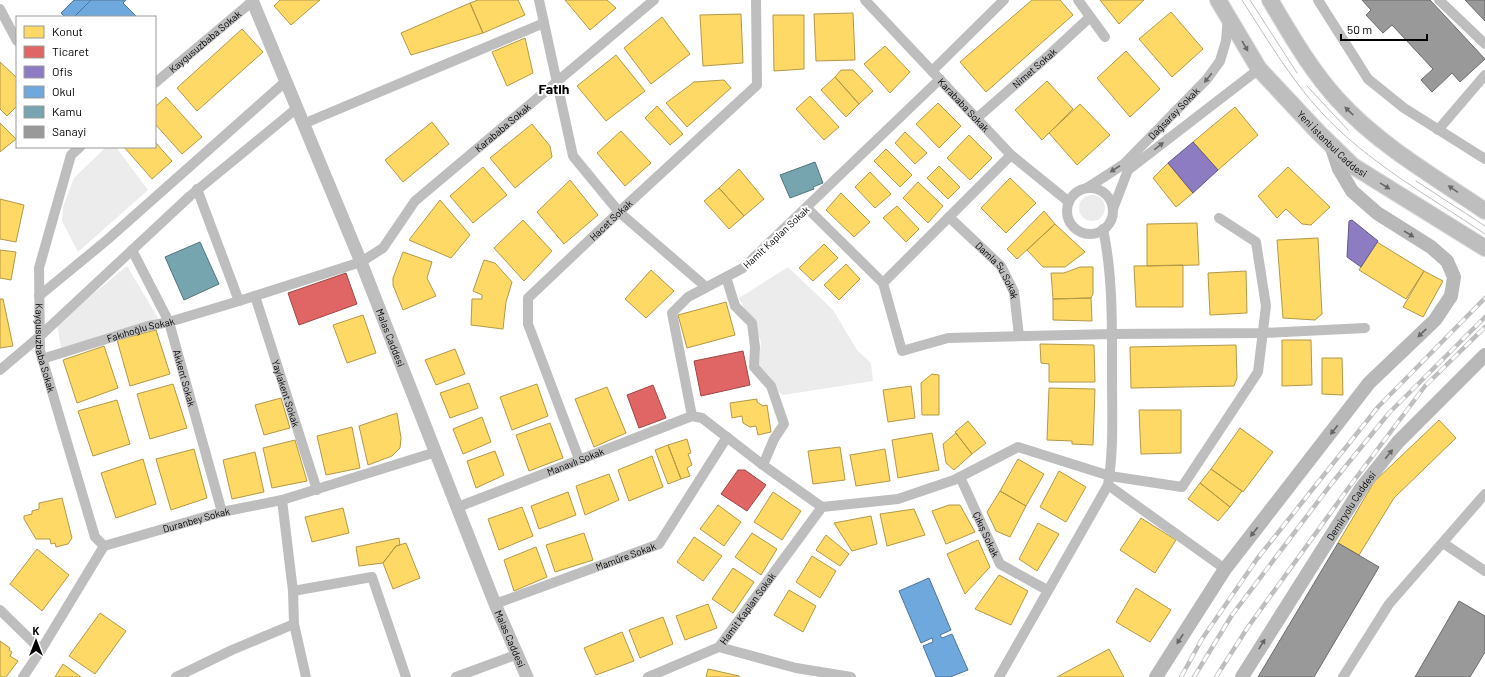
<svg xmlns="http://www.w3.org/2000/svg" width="1485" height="677" font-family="Barlow,sans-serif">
	<rect width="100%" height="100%" fill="#fff"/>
	<!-- green -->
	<path fill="#ececec" d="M106,147H116L148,190L78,252L62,221L63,207L74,178Z
		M1079 208a13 13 0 1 1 26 0a13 13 0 1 1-26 0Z
		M127,266L158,318L61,348L57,324Z
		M788,267L833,310L857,350L871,363L873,381L783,395L763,380L759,365L761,341L739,298Z"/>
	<!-- homes -->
	<path fill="#ffd966" stroke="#b29847" d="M280,0H320L291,25L274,6Z
		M478,0H518L525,15L483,33L470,3Z
		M565,0H607L616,8L590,30Z
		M1032,0H1060L1073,15L986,92L960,62Z
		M1100,0H1144L1119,24Z
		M470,3L483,33L411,55L401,33Z
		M1171,12L1203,49L1172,77L1139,39Z
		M853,13L855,60L816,61L814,14Z
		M741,14L743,63L703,66L700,15Z
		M773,15H804V69L774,71Z
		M662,17L690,54L651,84L624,48Z
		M242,29L263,52L197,111L177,88Z
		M525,38L533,73L507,86L492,52Z
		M885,46L910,72L890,93L864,64Z
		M1126,51L1160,89L1130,117L1097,78Z
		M616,55L645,91L606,121L577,86Z
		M0,62L17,78V106L7,116L0,109Z
		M841,70H853L873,91L859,104L835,77Z
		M835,77L859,104L846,117L821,90Z
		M724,80L731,88L687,127L666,103L694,82Z
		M1047,81L1073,109L1042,140L1015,110Z
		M810,96L839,127L824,140L796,109Z
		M166,97L202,137L182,154L155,124V107Z
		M938,103L961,126L939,148L916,124Z
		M1080,104L1110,135L1077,165L1049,133Z
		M657,106L683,134L670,145L645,118Z
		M1235,107L1258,135L1218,170L1193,142Z
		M432,122L449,144L403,182L385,160Z
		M0,123L16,139L0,152Z
		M532,124L550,146L552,157L515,188L490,158Z
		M621,131L651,163L625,186L597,153Z
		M905,132L927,153L915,164L895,143Z
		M969,135L992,158L970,180L947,158Z
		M155,142L172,161L152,179L124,147H155Z
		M886,149L912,175L900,187L874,161Z
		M1168,163L1193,193L1176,207L1153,178Z
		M939,166L960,187L948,199L927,178Z
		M483,167L507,195L473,223L450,196Z
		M1288,167L1330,207L1311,225L1302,224L1286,209L1277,218L1258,196Z
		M739,169L764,199L744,216L719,188Z
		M870,172L891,194L875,208L855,187Z
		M1010,178L1036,203L1006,233L981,208Z
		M570,180L598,215L564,244L537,212Z
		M918,182L943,206L928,223L903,198Z
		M719,188L744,216L729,229L704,201Z
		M841,193L870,222L854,237L826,210Z
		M0,199L24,205L16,242L0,239Z
		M440,200L470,235L451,258L409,240Z
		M897,206L919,229L906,242L883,218Z
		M1044,211L1055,224L1017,259L1007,249Z
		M523,220L552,251L524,281L494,248Z
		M1197,223L1199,265L1147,266V224Z
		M1055,224L1085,252L1065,267H1043L1027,250Z
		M1318,238L1322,314L1315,320L1283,318L1277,240Z
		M1377,242L1424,271L1406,299L1359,270Z
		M824,244L838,258L813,281L799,268Z
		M0,250L16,252L11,280L0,278Z
		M403,252L432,262L427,278L436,296L403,310L393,285V278Z
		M484,260L495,263L512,282L506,302L503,329L471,325L472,299H482V295L473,291Z
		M846,264L860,279L839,300L824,285Z
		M1183,265V307H1136L1134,266Z
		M1080,267H1093V294L1091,298L1053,299L1051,273H1064Z
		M651,270L674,291L646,318L625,299Z
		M1246,271L1247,313L1210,315L1208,273Z
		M1424,271L1443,281L1423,317L1403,307Z
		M1091,298L1092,321L1053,320V299Z
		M0,299H3L13,346L0,348Z
		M726,302L735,335L687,348L678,315Z
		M363,315L376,353L347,363L333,325Z
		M156,330L170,374L130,386L117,340Z
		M1282,340H1311L1312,385L1282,386Z
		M1040,344L1094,345L1095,382H1049V364L1041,363Z
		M1236,345L1237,378L1234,386L1131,388L1130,347Z
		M104,346L118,388L77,403L63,360Z
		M455,349L465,374L436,385L425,360Z
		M1322,358H1342L1343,395L1322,394Z
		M932,374L939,375V415H922L921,383Z
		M469,383L478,408L450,418L440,393Z
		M173,384L187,428L150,439L137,394Z
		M537,384L548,416L512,430L500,397Z
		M911,386L915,418L888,422L883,390Z
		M607,387L626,433L594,447L575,399Z
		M1049,388L1095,389L1093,445L1072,444V441L1047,440Z
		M281,398L290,428L264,435L255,405Z
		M757,399V402L763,406L767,405L771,432L758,435L756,426L750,427L743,423L742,416L732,418L730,403Z
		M117,400L130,444L93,456L78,411Z
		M1139,410H1181V453L1141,454Z
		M397,413L401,438L400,448L392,456L368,465L359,426Z
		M482,417L491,442L463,454L453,429Z
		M1439,420L1456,438L1394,498L1359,555L1338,543L1374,482Z
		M968,421L986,443L972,454L955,432Z
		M550,423L563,458L529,471L516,435Z
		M352,427L360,468L326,475L317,436Z
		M1240,428L1273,452L1243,492L1211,469Z
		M932,433L939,470L898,478L892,440Z
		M956,433L972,454L954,470L946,463L943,444Z
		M687,439L691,453L688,454L692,465L687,468L690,476L681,479L668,445Z
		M295,440L307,481L272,488L263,448Z
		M668,445L681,479L668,484L655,450Z
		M840,447L845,480L813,484L808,451Z
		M194,449L207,498L171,510L156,459Z
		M885,449L890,481L856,486L850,455Z
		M495,451L504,475L476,488L467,461Z
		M255,452L264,492L232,499L223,460Z
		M652,456L663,487L629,501L618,470Z
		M143,459L156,504L116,518L101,473Z
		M1018,459L1044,474L1026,506L1000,491Z
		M1211,469L1242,491L1230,507L1200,483Z
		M1059,471L1086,487L1066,522L1040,507Z
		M609,474L619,500L585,515L576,486Z
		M1200,483L1230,507L1218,521L1188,499Z
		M1000,491L1026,506L1010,537L996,531L987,512Z
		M568,492L576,515L539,529L531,506Z
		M773,492L801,511L782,540L754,522Z
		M62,498L72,538L68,544L56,547L55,543L51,544L50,539H36L24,519V516L32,514V511L39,509V503Z
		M718,505L741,522L724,546L700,529Z
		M949,505H960L975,532L946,544L932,511Z
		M522,507L533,536L499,550L488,519Z
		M343,508L349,533L312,542L305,517Z
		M914,509L925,535L887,546L880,514Z
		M871,516L877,544L852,551L834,523Z
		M1141,518L1176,540L1155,573L1120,550Z
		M1038,523L1059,534L1037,571L1019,559Z
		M584,533L593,560L555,572L546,545Z
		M752,533L777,549L761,575L735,557Z
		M826,535L849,554L840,566L816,550Z
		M694,537L722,556L703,581L677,562Z
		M399,538L400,545L396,546L383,563L359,566L356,547Z
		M978,540L990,567L965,594L947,554Z
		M406,543L420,578L393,589L383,563L396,546Z
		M536,547L547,577L514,591L504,560Z
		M37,549L69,575L42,611L10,584Z
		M812,556L836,571L820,598L796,582Z
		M733,568L754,582L733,613L712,599Z
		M999,575L1028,591L1011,625L975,609Z
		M1136,588L1171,610L1150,642L1116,622Z
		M789,590L816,606L803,632L774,615Z
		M708,604L717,628L685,640L676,616Z
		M100,613L126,631L95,674L69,656Z
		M663,617L673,644L640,658L629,630Z
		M622,632L634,661L596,675L584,648Z
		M0,641L10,648L9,650L12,652L10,656L18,661L6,677H0Z
		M1109,649L1124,677H1057Z
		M63,664L81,677H55Z
		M708,669L739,676V677H706Z"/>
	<!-- shops -->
	<path fill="#e06666" stroke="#9d4747" d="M346,273L357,304L299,325L288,293Z
		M743,351L750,385L701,396L694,361Z
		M653,385L666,418L639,428L627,395Z
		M738,470H745L766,485L747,511L721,494Z"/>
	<!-- offices -->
	<path fill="#8e7cc3" stroke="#635788" d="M1193,142L1218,170L1193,193L1168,163Z
		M1352,220L1378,241L1361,267L1347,257L1349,221Z"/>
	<!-- schools -->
	<path fill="#6fa8dc" stroke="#4e769a" d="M74,0H91L74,17H65L61,13Z
		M91,0H126L123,3L137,17H74Z
		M929,578L951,630L940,635L942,638L952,634L968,670L950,677H936L923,646L933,642L932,638L921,643L899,591Z"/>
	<!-- public -->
	<path fill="#76a5af" stroke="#53747a" d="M815,162L823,183L813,187L814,189L790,198L780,175Z
		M200,242L219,284L184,300L165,257Z"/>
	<!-- industry -->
	<path fill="#999" stroke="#6b6b6b" d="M1362,0H1430L1485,59L1460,82L1452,73L1432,92L1421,80L1433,69L1392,25L1383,33L1366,15L1371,10Z
		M1465,0H1485V21Z
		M1338,543L1379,567L1314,677H1258Z
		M1459,601L1485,616V652L1470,677H1415Z"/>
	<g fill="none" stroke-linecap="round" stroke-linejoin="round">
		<defs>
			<g id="primary">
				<path id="s19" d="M1218,0L1259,69L1318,132L1353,166L1485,248"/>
				<path d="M1270,0C1291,35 1311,71 1339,101C1380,146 1435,177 1485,211"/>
			</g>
		</defs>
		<!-- primary casing -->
		<use href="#primary" stroke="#dbdbdb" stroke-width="18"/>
		<!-- minor -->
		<g stroke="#bebebe" stroke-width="10">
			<path d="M539,0L573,156L619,212L706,287"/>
			<path id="s1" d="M865,0L1011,155L1069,202"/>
			<path d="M1078,0L1105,37"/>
			<path d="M1318,0L1368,79L1404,108L1485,159"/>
			<path d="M1439,0L1485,44"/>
			<path d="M0,9L17,41"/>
			<path d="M932,71L1004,0"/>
			<path d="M940,79L743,268L688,297L672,313L692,416L702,418L763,465L822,507L898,499L954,480L1018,447L1110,476L1182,487L1258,372L1266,306L1256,242L1219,218"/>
			<path id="s2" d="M155,83L254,0"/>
			<path id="s3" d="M977,118L1049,55L1090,17"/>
			<path d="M303,124L544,23"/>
			<path d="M1438,130L1485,75"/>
			<path id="s4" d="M80,147L71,155L39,268L40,351L95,537L104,546"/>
			<path id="s5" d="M1087,188L1124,164L1207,79L1220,61L1226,41L1228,18"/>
			<circle cx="1090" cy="211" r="23"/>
			<path id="s6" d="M197,189L239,301L361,262L383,248L415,201L654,0"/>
			<path d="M807,208L883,283L902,351L948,338L1112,334L1263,333L1365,328"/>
			<path d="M1113,209L1128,170L1259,69"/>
			<path id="s7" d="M949,217L1001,266L1014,292L1019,336"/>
			<path id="s8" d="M132,250L169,322L222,512"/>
			<path d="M726,277L735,306L752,323L755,347L754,367L771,386L784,424L774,439L763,465"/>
			<path d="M883,283L1011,155"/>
			<path d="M39,296L107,240L285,82"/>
			<path id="s9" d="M255,296L317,490"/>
			<path id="s10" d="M42,359L148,326L169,322L239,301"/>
			<path d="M0,370L40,336L190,196L297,108"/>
			<path id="s11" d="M579,459L528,324V298L619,212L757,85L756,0"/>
			<path id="s12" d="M960,477L1000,564L1047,590"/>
			<path d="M1108,485L1225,569"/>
			<path d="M282,500L293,591L294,624L306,677"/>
			<path id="s13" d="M458,507L692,416"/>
			<path d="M1443,543L1485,571"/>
			<path d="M293,591L372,577L406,677"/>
			<path id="s14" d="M495,604L659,544L727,437"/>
			<path d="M0,610L41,650"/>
			<path d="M719,647L796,668L851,677"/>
			<path id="s15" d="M23,677L41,650L104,546L222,512L282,500L436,452"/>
			<path d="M176,677L232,650L294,624"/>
			<path d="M456,677L518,654"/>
			<path id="s16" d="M648,677L719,647L822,507"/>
			<path d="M999,677L1108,485C1114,448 1112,412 1112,375C1112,327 1113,276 1103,229"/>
			<path d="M1343,677L1389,604L1485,494"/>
		</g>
		<!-- tertiary -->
		<path stroke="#bebebe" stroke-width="13" id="s17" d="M252,0L361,262L495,604L527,677"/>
		<!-- secondary -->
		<g stroke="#b8b8b8" stroke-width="14">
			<path d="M1156,677L1225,569L1369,383L1435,320L1451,296L1454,277L1447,261L1431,247L1377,213L1352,191L1339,169L1331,145"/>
			<path id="s18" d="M1242,677L1362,487L1398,442L1485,355"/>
		</g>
		<!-- primary -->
		<use href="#primary" stroke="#bebebe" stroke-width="16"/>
		<!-- tram -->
		<path stroke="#bebebe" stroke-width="1" d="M1242,0C1267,39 1290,78 1321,112C1367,162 1429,196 1485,234
			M1250,0L1297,73
			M1307,86L1348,130
			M1416,181L1485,226"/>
		<defs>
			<path id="rail" d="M1181,677L1202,639L1257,559L1378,407L1485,298
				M1194,677L1232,615L1332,483L1389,413L1485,317
				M1216,677L1248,627L1347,490L1425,386L1485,327"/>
		</defs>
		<!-- rail casing -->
		<use href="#rail" stroke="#bebebe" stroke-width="4.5"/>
		<!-- rail -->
		<use href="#rail" stroke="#fff" stroke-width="3" stroke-dasharray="9" stroke-linecap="butt"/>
	</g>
	<!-- one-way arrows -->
	<defs><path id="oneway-solid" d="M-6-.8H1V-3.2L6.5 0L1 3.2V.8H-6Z"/></defs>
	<g fill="#686868">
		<use href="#oneway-solid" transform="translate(1245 46) rotate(60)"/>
		<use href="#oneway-solid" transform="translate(1208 78) rotate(129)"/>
		<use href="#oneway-solid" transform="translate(1349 111) rotate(-137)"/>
		<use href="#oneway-solid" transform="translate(1159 146) rotate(-38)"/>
		<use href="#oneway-solid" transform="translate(1115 169) rotate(147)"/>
		<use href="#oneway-solid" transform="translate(1385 186) rotate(32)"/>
		<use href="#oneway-solid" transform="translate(1453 189) rotate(-146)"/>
	</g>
	<g fill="#656565">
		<use href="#oneway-solid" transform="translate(1409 234) rotate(32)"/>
		<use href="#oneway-solid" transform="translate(1422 333) rotate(136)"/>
		<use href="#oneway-solid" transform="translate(1334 430) rotate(128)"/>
		<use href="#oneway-solid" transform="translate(1389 454) rotate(-51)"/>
		<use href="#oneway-solid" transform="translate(1254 532) rotate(128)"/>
		<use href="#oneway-solid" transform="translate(1180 639) rotate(123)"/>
		<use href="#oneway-solid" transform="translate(1262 644) rotate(-58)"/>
	</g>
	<g text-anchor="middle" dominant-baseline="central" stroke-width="4" stroke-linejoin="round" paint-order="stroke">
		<!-- street labels -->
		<g font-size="10" fill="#000" stroke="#fff">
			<text stroke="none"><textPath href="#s2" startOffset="65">Kaygusuzbaba Sokak</textPath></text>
			<text stroke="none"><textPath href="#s3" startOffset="76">Nimet Sokak</textPath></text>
			<text stroke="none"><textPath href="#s1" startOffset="144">Karababa Sokak</textPath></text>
			<text stroke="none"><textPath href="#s5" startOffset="115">Dağsaray Sokak</textPath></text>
			<text stroke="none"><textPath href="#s6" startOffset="445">Karababa Sokak</textPath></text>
			<text stroke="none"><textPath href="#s19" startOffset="185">Yeni İstanbul Caddesi</textPath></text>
			<text stroke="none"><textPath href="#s11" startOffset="284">Hacet Sokak</textPath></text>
			<text transform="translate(776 237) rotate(-43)">Hamit Kaplan Sokak</text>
			<text stroke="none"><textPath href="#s7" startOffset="73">Damla Su Sokak</textPath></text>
			<text stroke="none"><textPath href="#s10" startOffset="103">Fakıhoğlu Sokak</textPath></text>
			<text stroke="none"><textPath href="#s17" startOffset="365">Malas Caddesi</textPath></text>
			<text stroke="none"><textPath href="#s4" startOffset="210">Kaygusuzbaba Sokak</textPath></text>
			<text stroke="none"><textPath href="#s8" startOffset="139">Akkent Sokak</textPath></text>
			<text stroke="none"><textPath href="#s9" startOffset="102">Yaylakent Sokak</textPath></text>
			<text stroke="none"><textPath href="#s13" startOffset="126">Manavlı Sokak</textPath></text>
			<text stroke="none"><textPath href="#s18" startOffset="203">Demiryolu Caddesi</textPath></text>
			<text stroke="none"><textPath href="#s15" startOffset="250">Duranbey Sokak</textPath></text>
			<text stroke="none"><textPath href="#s12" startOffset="63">Çıkış Sokak</textPath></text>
			<text stroke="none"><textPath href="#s14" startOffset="139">Mamüre Sokak</textPath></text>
			<text stroke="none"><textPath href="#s16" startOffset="125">Hamit Kaplan Sokak</textPath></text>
			<text stroke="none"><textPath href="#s17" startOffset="689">Malas Caddesi</textPath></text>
		</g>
		<!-- district labels -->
		<g font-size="14" font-weight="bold" fill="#000" stroke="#fff">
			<text x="554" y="88">Fatih</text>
		</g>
	</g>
	<!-- legend -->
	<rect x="16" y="16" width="140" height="132" fill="#ffffff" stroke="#999999"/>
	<rect x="24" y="26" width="20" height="12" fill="#ffd966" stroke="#999999"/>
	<text x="52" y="36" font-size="12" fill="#000000">Konut</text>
	<rect x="24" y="46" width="20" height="12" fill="#e06666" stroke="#999999"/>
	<text x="52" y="56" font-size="12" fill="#000000">Ticaret</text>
	<rect x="24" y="66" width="20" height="12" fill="#8e7cc3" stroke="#999999"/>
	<text x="52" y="76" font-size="12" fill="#000000">Ofis</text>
	<rect x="24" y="86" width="20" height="12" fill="#6fa8dc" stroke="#999999"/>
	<text x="52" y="96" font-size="12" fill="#000000">Okul</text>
	<rect x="24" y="106" width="20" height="12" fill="#76a5af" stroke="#999999"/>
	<text x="52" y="116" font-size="12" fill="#000000">Kamu</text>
	<rect x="24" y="126" width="20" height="12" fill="#999999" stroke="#999999"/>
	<text x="52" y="136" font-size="12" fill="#000000">Sanayi</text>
	<!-- north arrow -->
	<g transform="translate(36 641)" stroke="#ffffff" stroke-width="3" paint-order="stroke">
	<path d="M0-3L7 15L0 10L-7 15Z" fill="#000000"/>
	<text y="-6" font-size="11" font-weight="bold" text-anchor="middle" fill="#000000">K</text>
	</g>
	<!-- scale -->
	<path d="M1341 34v6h86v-6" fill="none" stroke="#000000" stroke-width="2"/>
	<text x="1347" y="34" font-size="12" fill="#000000" stroke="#ffffff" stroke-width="3" paint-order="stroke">50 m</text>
</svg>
